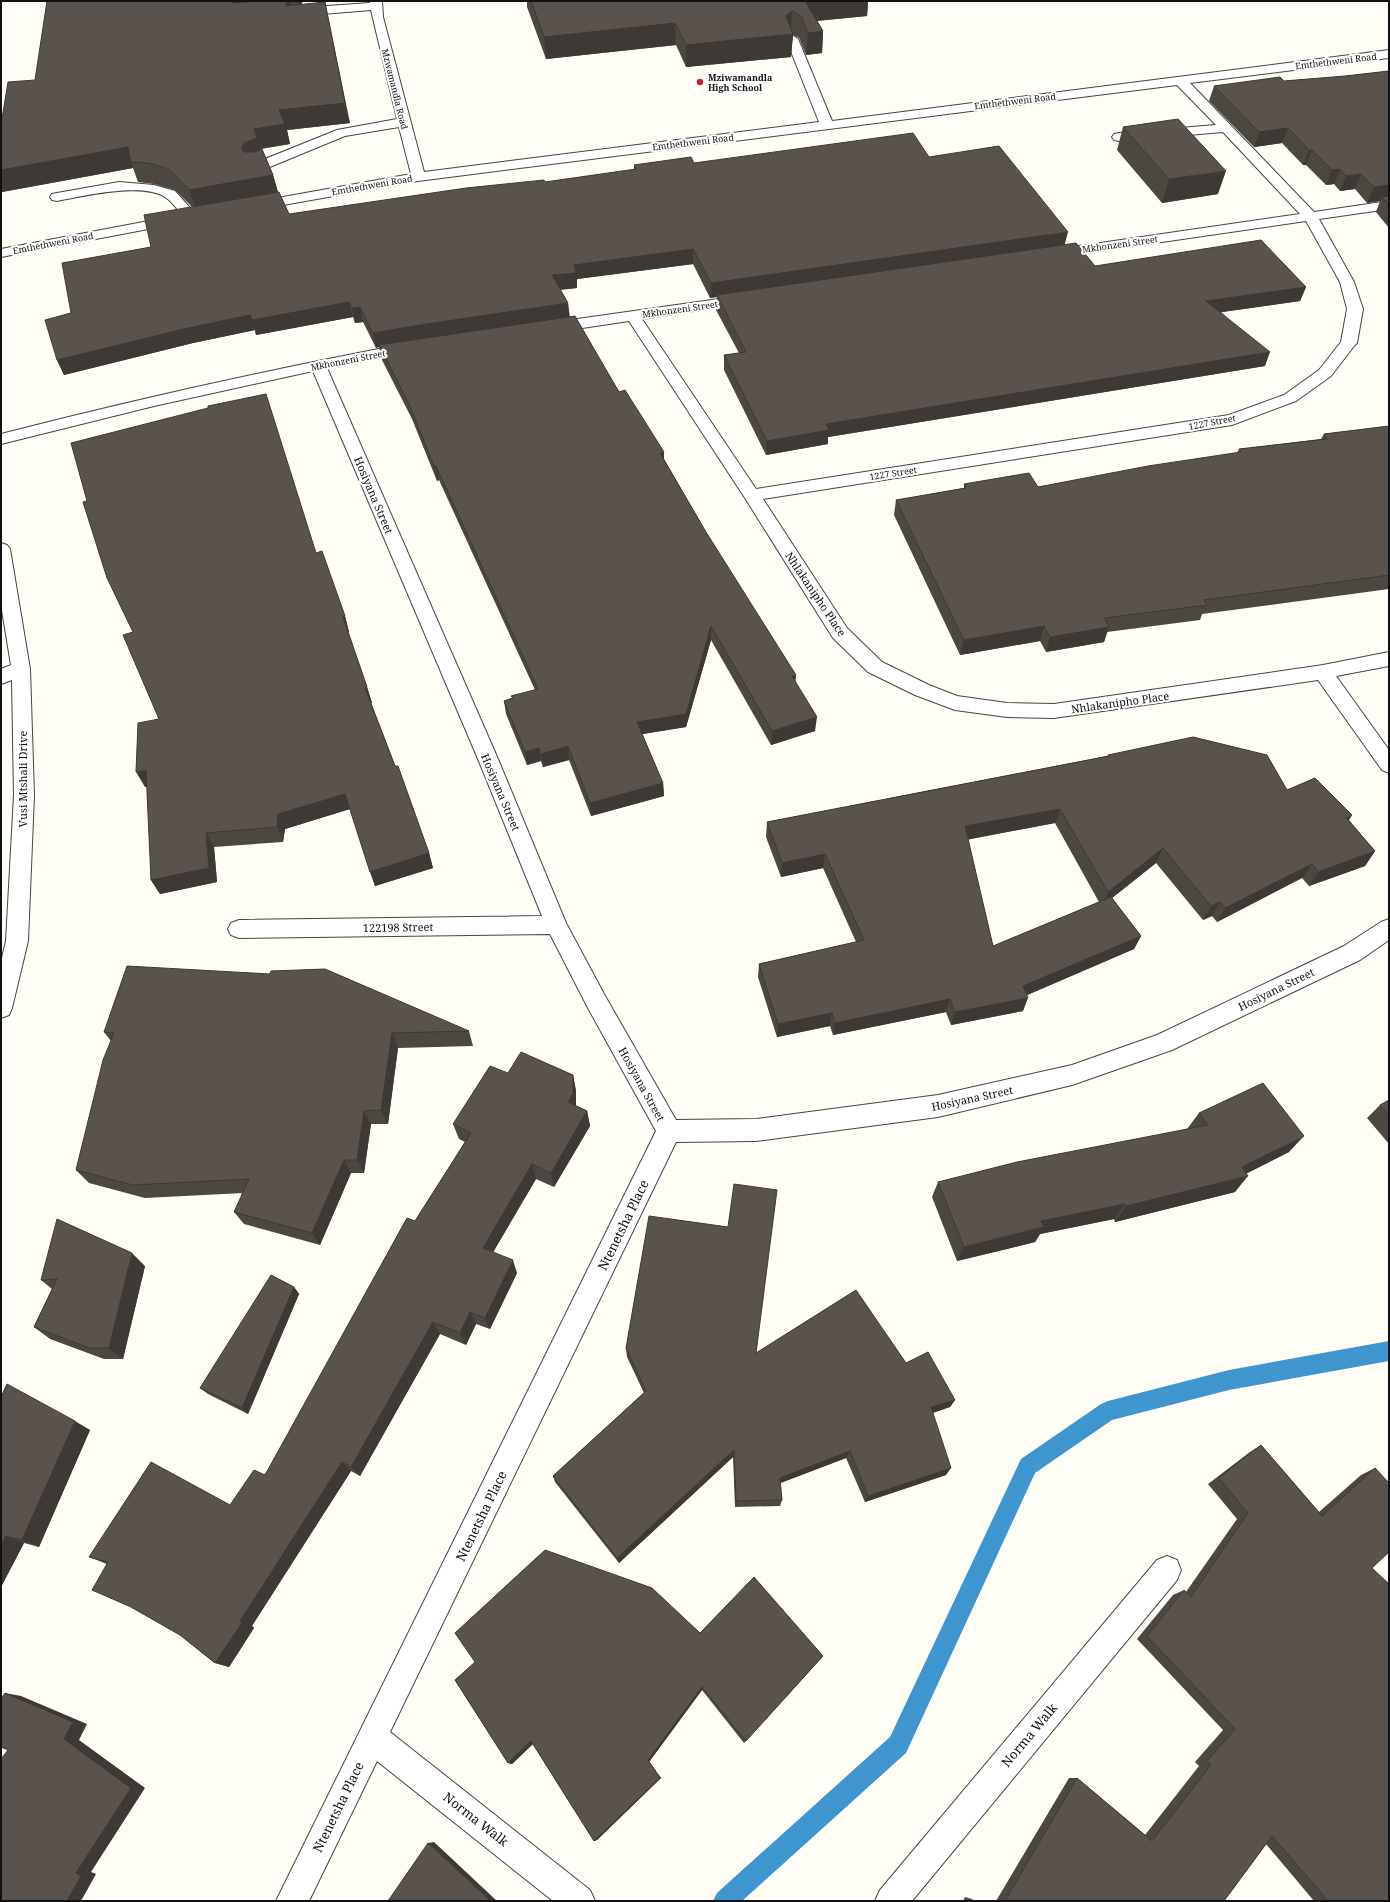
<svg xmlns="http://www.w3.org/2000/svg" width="1390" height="1902" font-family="'Noto Serif',serif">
	<rect width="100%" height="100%" fill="#fffdf5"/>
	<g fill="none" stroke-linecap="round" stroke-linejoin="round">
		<!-- stream -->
		<path fill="#3f96cf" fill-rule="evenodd" d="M1389,1341V1361L1229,1390L1112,1420L1035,1473L906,1753L742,1901H713L717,1893L890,1737L1021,1459L1101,1404L1108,1401L1229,1370Z"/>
		<defs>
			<path id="minor" d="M370,1H382L383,17L424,172L819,122L786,39L792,35L798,39L832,121L1389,50V58L1190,83L1314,212L1389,201V209L1319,219L1354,282L1363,309L1357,343L1354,346L1331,376L1296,401L1232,425L763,499L847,628L882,662L929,685L957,696L1007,703L1054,704L1323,665L1389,652V666L1336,676L1389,750V773L1382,770L1318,680L1054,718L1007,717L955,710L915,695L868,672L833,638L745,498L629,321L549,333L544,331L541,328L544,325L549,323L747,295L752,296L754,299L752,302L747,303L642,319L756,489L1229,415L1284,395L1319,370L1341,342L1347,309L1340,282L1306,221L1052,258L1047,257L1045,254L1047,251L1052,250L1300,214L1223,132L1119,141L1114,140L1112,137L1114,134L1119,133L1216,125L1177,85L418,181L255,210L250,209L248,206L250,203L255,202L411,174L399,127L345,136L260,171H250L248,168L250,165L337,130L397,119L371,10L298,16L292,12L298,8L370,3Z
				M119,182L154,185L175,191L198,217L196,220H186C180,213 173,202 165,197C142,182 83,196 57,201L52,200L50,197L52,194L57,193Z
				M175,216L180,217L182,220L180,223L1,257V249Z
				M410,343L415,345L418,348L415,351L327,368L498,759L566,923L604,994L676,1120L756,1119L938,1095L1072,1065L1157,1035L1344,946L1381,922L1389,919V940L1360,960L1172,1050L1072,1085L938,1117L756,1141L676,1142L390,1732L590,1890L595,1901H553L377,1761L309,1901H276L656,1131L588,1008L550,934L239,938L231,935L228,929L231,923L239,920L542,916L478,759L313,371L154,406L1,444V434C136,399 273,369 410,343Z
				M1,543L7,545L10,549L30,669L34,795L28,941L12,1008L9,1015L1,1018V962L6,941L14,795L12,680L1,684V669L11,665L1,604Z
				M1167,1556L1177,1560L1181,1570L1177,1580L912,1901H875L880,1890L1157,1560Z"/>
		</defs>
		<!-- minor casing -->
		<use href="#minor" stroke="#444" stroke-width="2"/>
		<!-- minor -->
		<use href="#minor" fill="#fff" fill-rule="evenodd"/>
	</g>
	<!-- wall -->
	<path fill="#4d4742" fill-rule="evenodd" d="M50,1H303L301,5L350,123L287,130L290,144L260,149L273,175L278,192L289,214L545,182L634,170V165L929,157L1065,245L1095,266L1306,287L1300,301L1221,312L1265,366L828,437V444L766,455L724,370V355L739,353L716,310L717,297L710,298L693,264L577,279V288L560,290L568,303L569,317L664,459L706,532L795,682L815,731L771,745L711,640L686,727L642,734L663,783L664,796L591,816L569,760L543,767L541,761L527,765L506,714L504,701L512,698L511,696L535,690L439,480L437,481L412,419L382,360L379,347L376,348L363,322L355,323L353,317L256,335L255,330L193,343L64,375L57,360L71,313L151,247L192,207L175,190L154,184L138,182L133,168L2,192L1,188V125L35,80Z
		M527,1H868L867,16L817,21L823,31L822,53L806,55L799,38L793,35L791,57L686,67L676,45L546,59L527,7Z
		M1389,71V228L1376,212L1380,201L1367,203L1355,189L1340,191L1334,184L1326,185L1306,165H1303L1282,143L1254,147L1209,101L1214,86L1284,81L1345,76Z
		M1123,127L1218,194L1162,203L1117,150Z
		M1389,426V589L1202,614L1200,620L1107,632L1104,642L1046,652L1040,641L960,655L894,515L896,500L964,488V484L1038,487L1237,453L1239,449L1321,439L1324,434Z
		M316,553L345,616L349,632H348L367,687L372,703H371L429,853L433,868L375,886L350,809L285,829L283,842L214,847L217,882L160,894L151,880L147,787H145L159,719L133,632Z
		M1108,755L1287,790L1352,815L1349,820L1375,851L1365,866L1309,886L1302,878L1217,922L1212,916L1203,920L1156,863L1112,898L1141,936L1134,949L1027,995L1023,1011L951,1025L946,1012L833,1035L830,1026L777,1037L758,977L759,964L856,942L823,868L781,877L766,837L767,822L1107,756ZM1055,823L1099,902L993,946L968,839Z
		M469,1031L473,1046L398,1048L388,1124H371L364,1173H351L320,1245L244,1224L234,1212L243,1193L145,1198L89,1183L76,1170L111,1041L104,1032Z
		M508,1073L573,1075L576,1091V1106L587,1111L590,1126L554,1187L536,1179L493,1252L517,1273L490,1329L476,1324L466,1345L440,1334L360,1476L351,1471L252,1626L254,1628L229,1667L215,1663L180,1635L131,1607L107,1564L89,1557L230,1505L265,1475L415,1221L465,1142L459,1139L453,1124Z
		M1389,1100V1144L1367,1118L1380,1105Z
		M1199,1113L1289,1152L1246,1173L1235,1192L1115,1222L1114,1219L1040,1234L1035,1242L957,1261L932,1197L938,1182L1187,1129Z
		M145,1266L123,1359H104L50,1339L34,1327L52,1289L41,1280Z
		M294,1287L299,1294L248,1414L208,1394L200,1388Z
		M626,1348L756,1353L906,1363L955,1400L950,1407L933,1413L946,1475L865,1502L846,1458L780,1483L782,1500L780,1506L735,1507L733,1457L619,1563L555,1482L553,1476L644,1393L627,1357Z
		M1,1397L90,1430L39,1547L24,1543L1,1587Z
		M1261,1445L1319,1512L1361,1475L1375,1468L1372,1568L1389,1901H1314L1266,1844L1224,1901H996L1069,1778H1077L1145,1835L1199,1766L1195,1762L1223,1730L1137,1639L1173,1595L1184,1590L1186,1592L1237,1519L1208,1484L1250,1452Z
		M700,1633L823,1656L744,1743L702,1690L649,1762L661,1778L597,1840L594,1841L533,1744L512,1764L508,1763L455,1680Z
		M965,1897L972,1899L974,1901H963Z"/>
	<!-- shaded-wall -->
	<path fill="#3f3936" d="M288,1H290L294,18L285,6Z
		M298,1H303L300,7Z
		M804,1H868L867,16L803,22Z
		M325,2L350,123L287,130L290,144L260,149L263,158L249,164L241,149L254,129L279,110Z
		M792,11L791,34H793L791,57L686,67V45L786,16Z
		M675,23L676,45L546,59L544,37Z
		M823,31L822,53L806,55L808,33Z
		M1288,128L1282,143L1254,147L1259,132Z
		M128,147L133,168L2,192L1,188V170Z
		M1309,150H1312L1306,165H1303Z
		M1340,169L1334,184L1326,185L1332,170Z
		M1226,171L1218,194L1162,203L1169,179Z
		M1361,174L1355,189L1340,191L1346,176Z
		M273,175L279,196L196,210L189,190Z
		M1389,185V200L1382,197L1380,201L1367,203L1374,187Z
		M1068,232L1064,247L717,295V297L710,298L711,283Z
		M693,249V264L577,279V288L554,290L552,275L574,265Z
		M1306,287L1300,301L1202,315L1206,301Z
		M349,302L353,317L256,335L255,330L193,343L64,375L57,360L188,328L250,315Z
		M568,303L570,318L379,345V347L376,348L373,333L413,326Z
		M360,307L363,322L355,323L352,308Z
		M1270,352L1265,366L828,437V444L766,455L767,441L826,424Z
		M664,452V467L660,453Z
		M434,466H436L439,480L437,481Z
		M345,616L349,632L348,633L343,617Z
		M711,626V640L686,727L637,735V722Z
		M1044,626L1040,641L960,655L964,640Z
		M1109,627L1104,642L1046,652L1050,637Z
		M796,675L795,689L792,676Z
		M367,687L372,703L370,704L365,688Z
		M817,717L815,731L771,745L772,731Z
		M568,746L569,760L543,767L541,754Z
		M539,748L541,761L527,765L525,752Z
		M146,770L154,786L145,787L136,772Z
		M663,783L664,796L591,816L590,803Z
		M345,794L350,809L285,829L283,842L277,827L278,814Z
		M1060,809L1055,823L961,841L965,826Z
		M1352,815L1343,829L1346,818Z
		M206,833L214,847L217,882L160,894L151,880Z
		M1163,848L1156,863L1102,906L1108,892Z
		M1375,851L1365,866L1309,886L1318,872Z
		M429,853L433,868L375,886L370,872Z
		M825,854L823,868L781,877L782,863Z
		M1312,864L1302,878L1217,922L1225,908Z
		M1220,902L1212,916L1203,920L1211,906Z
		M1141,936L1134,949L1018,999L1023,986Z
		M1028,998L1023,1011L951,1025L955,1012Z
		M950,999L946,1012L833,1035L835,1023Z
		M832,1013L830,1026L777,1037L778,1024Z
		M392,1033L398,1048L388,1124L381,1110Z
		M573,1075L576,1091V1109L568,1102Z
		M364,1111L371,1124L364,1173L357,1160Z
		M587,1111L590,1126L554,1187L551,1173Z
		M1304,1136L1289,1152L1234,1180L1248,1176L1235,1192L1115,1222L1126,1206L1242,1167Z
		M344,1160L351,1173L320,1245L312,1233Z
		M532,1164L536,1179L488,1261L483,1248Z
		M1125,1204L1114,1219L1040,1234L1035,1242L957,1261L964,1247L1041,1221Z
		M132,1253L145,1266L123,1359L109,1348Z
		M513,1260L517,1273L490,1329L485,1318Z
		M294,1287L299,1294L248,1414L242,1408Z
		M470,1312L476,1324L466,1345L460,1333Z
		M433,1322L440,1334L360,1476L351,1467Z
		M955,1400L950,1407L926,1415L931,1407Z
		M75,1421L90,1430L39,1547L22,1540Z
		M734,1450L733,1457L619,1563L617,1558Z
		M850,1451L846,1458L778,1484L780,1478Z
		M342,1462L351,1471L252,1626L254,1628L229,1667L215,1663L240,1621Z
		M951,1468L946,1475L865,1502L868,1496Z
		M6,1536L24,1543L1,1587V1546Z
		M702,1687V1690L649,1762L661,1778L597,1840L594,1841L648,1760Z
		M5,1693L21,1696L87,1724L79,1740L145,1788L91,1872L96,1874L81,1901H67L76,1873L64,1739Z
		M531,1741L535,1742L512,1764L508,1763Z
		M434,1842L497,1901H490L428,1843Z"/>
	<!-- building -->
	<path fill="#5a524d" stroke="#3f3936" d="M47,1H230L233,3L259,1H288L285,6L325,2L345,103L279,110L285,124L254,129L257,138L244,143L241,149L244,152H255L262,149L273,175L189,190L169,169L148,163L131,162L128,147L1,170V125L8,82L35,80Z
		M531,1H805L823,31L808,33L801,16L792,11L786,16L793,34L686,45L675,23L544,37Z
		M1389,71V185L1374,187L1361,174L1346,176L1340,169L1332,170L1312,150H1309L1288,128L1259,132L1214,86L1280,77L1284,81L1345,76Z
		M1178,119L1226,171L1169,179L1123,127Z
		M913,133L929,157L999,146L1068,232L711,283L693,249L574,265L576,273L552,275L568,303L413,326L373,333L360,307L352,308L349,302L252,320L250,315L188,328L57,360L45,320L71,313L62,263L151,247L144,215L279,192L289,214L466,188L544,180L545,182L636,169L634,165L691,157L694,163Z
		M1389,196V205L1382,197Z
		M1261,240L1306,287L1206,301L1270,352L826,424L829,430L767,441L724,355L746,352L717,295L1076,243L1095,266Z
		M575,316L619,392L625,390L664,452L660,453L706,532L796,675L792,676L817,717L772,731L711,626L686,714L637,722L663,783L590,803L568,746L541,754L539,748L525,752L504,701L513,698L511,696L538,689L436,466H434L409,404L379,345Z
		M266,394L316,553L322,551L345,616L343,617L367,687L365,688L395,766H398L429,853L370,872L345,794L278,814L277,827L206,833L209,868L151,880L146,770L136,772L138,723L159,719L123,635L133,632L107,578L83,502L87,501L71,443L208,408V406Z
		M1389,426V575L1204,600L1207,605L1104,618L1109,627L1050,637L1044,626L964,640L896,500L966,488L964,484L1029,473L1038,487L1148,466L1241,452L1239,449L1327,439L1324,434Z
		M1193,737L1267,755L1287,790L1315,778L1352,815L1346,818L1375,851L1318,872L1312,864L1225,908L1220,902L1211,906L1163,848L1108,892L1060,809L965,826L993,946L1111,897L1141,936L1023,986L1028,998L955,1012L950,999L835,1023L832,1013L778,1024L759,964L864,940L825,854L782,863L767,822L1109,756L1108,755Z
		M127,966L270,974L271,971L325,969L469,1031L392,1033L381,1110L364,1111L357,1160H344L312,1233L234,1212L249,1179L133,1185L76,1170L103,1060L114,1033L104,1032Z
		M521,1052L573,1075V1094L568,1102L587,1111L551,1173L532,1164L483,1248L513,1260L485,1318L470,1312L460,1333L433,1322L351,1467L342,1462L240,1621L242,1623L215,1663L180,1635L131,1607L92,1590L108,1562L89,1557L151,1462L230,1505L254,1470L265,1475L407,1218L415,1221L471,1133L453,1124L490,1066L508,1073Z
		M1263,1083L1304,1136L1242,1167L1248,1176L1126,1206L1125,1204L1041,1221L1044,1227L964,1247L938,1182L1017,1162L1208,1125L1199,1113Z
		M1389,1100V1116L1380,1105Z
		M734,1184L777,1190L756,1353L856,1290L906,1363L928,1352L955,1400L931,1407L951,1468L868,1496L850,1451L780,1478L782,1500L736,1501L734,1450L617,1558L553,1476L646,1391L626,1348L649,1216L728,1227Z
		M57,1219L132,1253L109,1348H89L34,1327L57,1279L41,1280Z
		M271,1275L294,1287L242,1408L200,1388Z
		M7,1384L75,1421L22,1540L6,1536L1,1546V1397Z
		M1261,1445L1322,1516L1375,1468L1389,1483V1552L1372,1568L1389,1584V1901H1328L1272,1836L1224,1901H1005L1077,1778L1152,1841L1211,1765L1207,1761L1235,1729L1147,1636L1184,1590L1191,1597L1248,1513L1219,1478Z
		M545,1550L652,1588L700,1633L754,1577L823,1656L746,1741L702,1687L648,1760L660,1778L594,1841L531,1741L508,1763L455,1680L475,1662L455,1633Z
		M5,1693L73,1722L64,1739L131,1788L76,1873L81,1876L67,1901H1V1759L8,1750L1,1747V1699Z
		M428,1843L490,1901H388Z"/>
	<!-- markers -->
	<circle fill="#c4262e" stroke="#fff" stroke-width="1.5" cx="700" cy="82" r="4"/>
	<g text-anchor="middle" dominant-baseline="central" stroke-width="4" stroke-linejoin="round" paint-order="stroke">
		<!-- far-street labels -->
		<g font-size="9" fill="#111" stroke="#fff">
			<text transform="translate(1336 61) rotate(-7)">Emthethweni Road</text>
			<text transform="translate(395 89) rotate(76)">Mzwamandla Road</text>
			<text transform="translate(1015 101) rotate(-7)">Emthethweni Road</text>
			<text transform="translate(693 142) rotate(-7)">Emthethweni Road</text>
			<text transform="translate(372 185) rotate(-10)">Emthethweni Road</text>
			<text transform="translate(53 243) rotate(-11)">Emthethweni Road</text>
			<text transform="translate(1120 244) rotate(-8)">Mkhonzeni Street</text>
			<text transform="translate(680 309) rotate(-8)">Mkhonzeni Street</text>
			<text transform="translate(348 360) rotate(-11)">Mkhonzeni Street</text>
			<text transform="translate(1212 422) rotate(-11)">1227 Street</text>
			<text transform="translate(893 473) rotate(-9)">1227 Street</text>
		</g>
		<!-- far-poi labels -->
		<g font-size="9" font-weight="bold" fill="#111" stroke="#fff" text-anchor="start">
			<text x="708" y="77">Mziwamandla<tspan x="708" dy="10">High School</tspan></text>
		</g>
		<!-- street labels -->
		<g font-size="11" fill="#111" stroke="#fff">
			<text transform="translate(374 495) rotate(67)">Hosiyana Street</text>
			<text transform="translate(816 594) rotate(56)">Nhlakanipho Place</text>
			<text transform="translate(1120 702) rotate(-8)">Nhlakanipho Place</text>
			<text transform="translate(22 779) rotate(-90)">Vusi Mtshali Drive</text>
			<text transform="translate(501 792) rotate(67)">Hosiyana Street</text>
			<text transform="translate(398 927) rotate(-1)">122198 Street</text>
			<text transform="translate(1276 989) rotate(-26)">Hosiyana Street</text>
			<text transform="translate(642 1084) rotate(61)">Hosiyana Street</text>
			<text transform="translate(972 1098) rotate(-12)">Hosiyana Street</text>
		</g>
		<!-- near-street labels -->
		<g font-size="13" fill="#111" stroke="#fff">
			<text transform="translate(623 1225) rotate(-64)">Ntenetsha Place</text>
			<text transform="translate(481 1516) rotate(-64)">Ntenetsha Place</text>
			<text transform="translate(1029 1735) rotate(-50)">Norma Walk</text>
			<text transform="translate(338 1807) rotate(-64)">Ntenetsha Place</text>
			<text transform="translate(476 1819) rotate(38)">Norma Walk</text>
		</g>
	</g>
	<!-- border -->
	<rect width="1390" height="1902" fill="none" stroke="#111111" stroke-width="4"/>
</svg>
